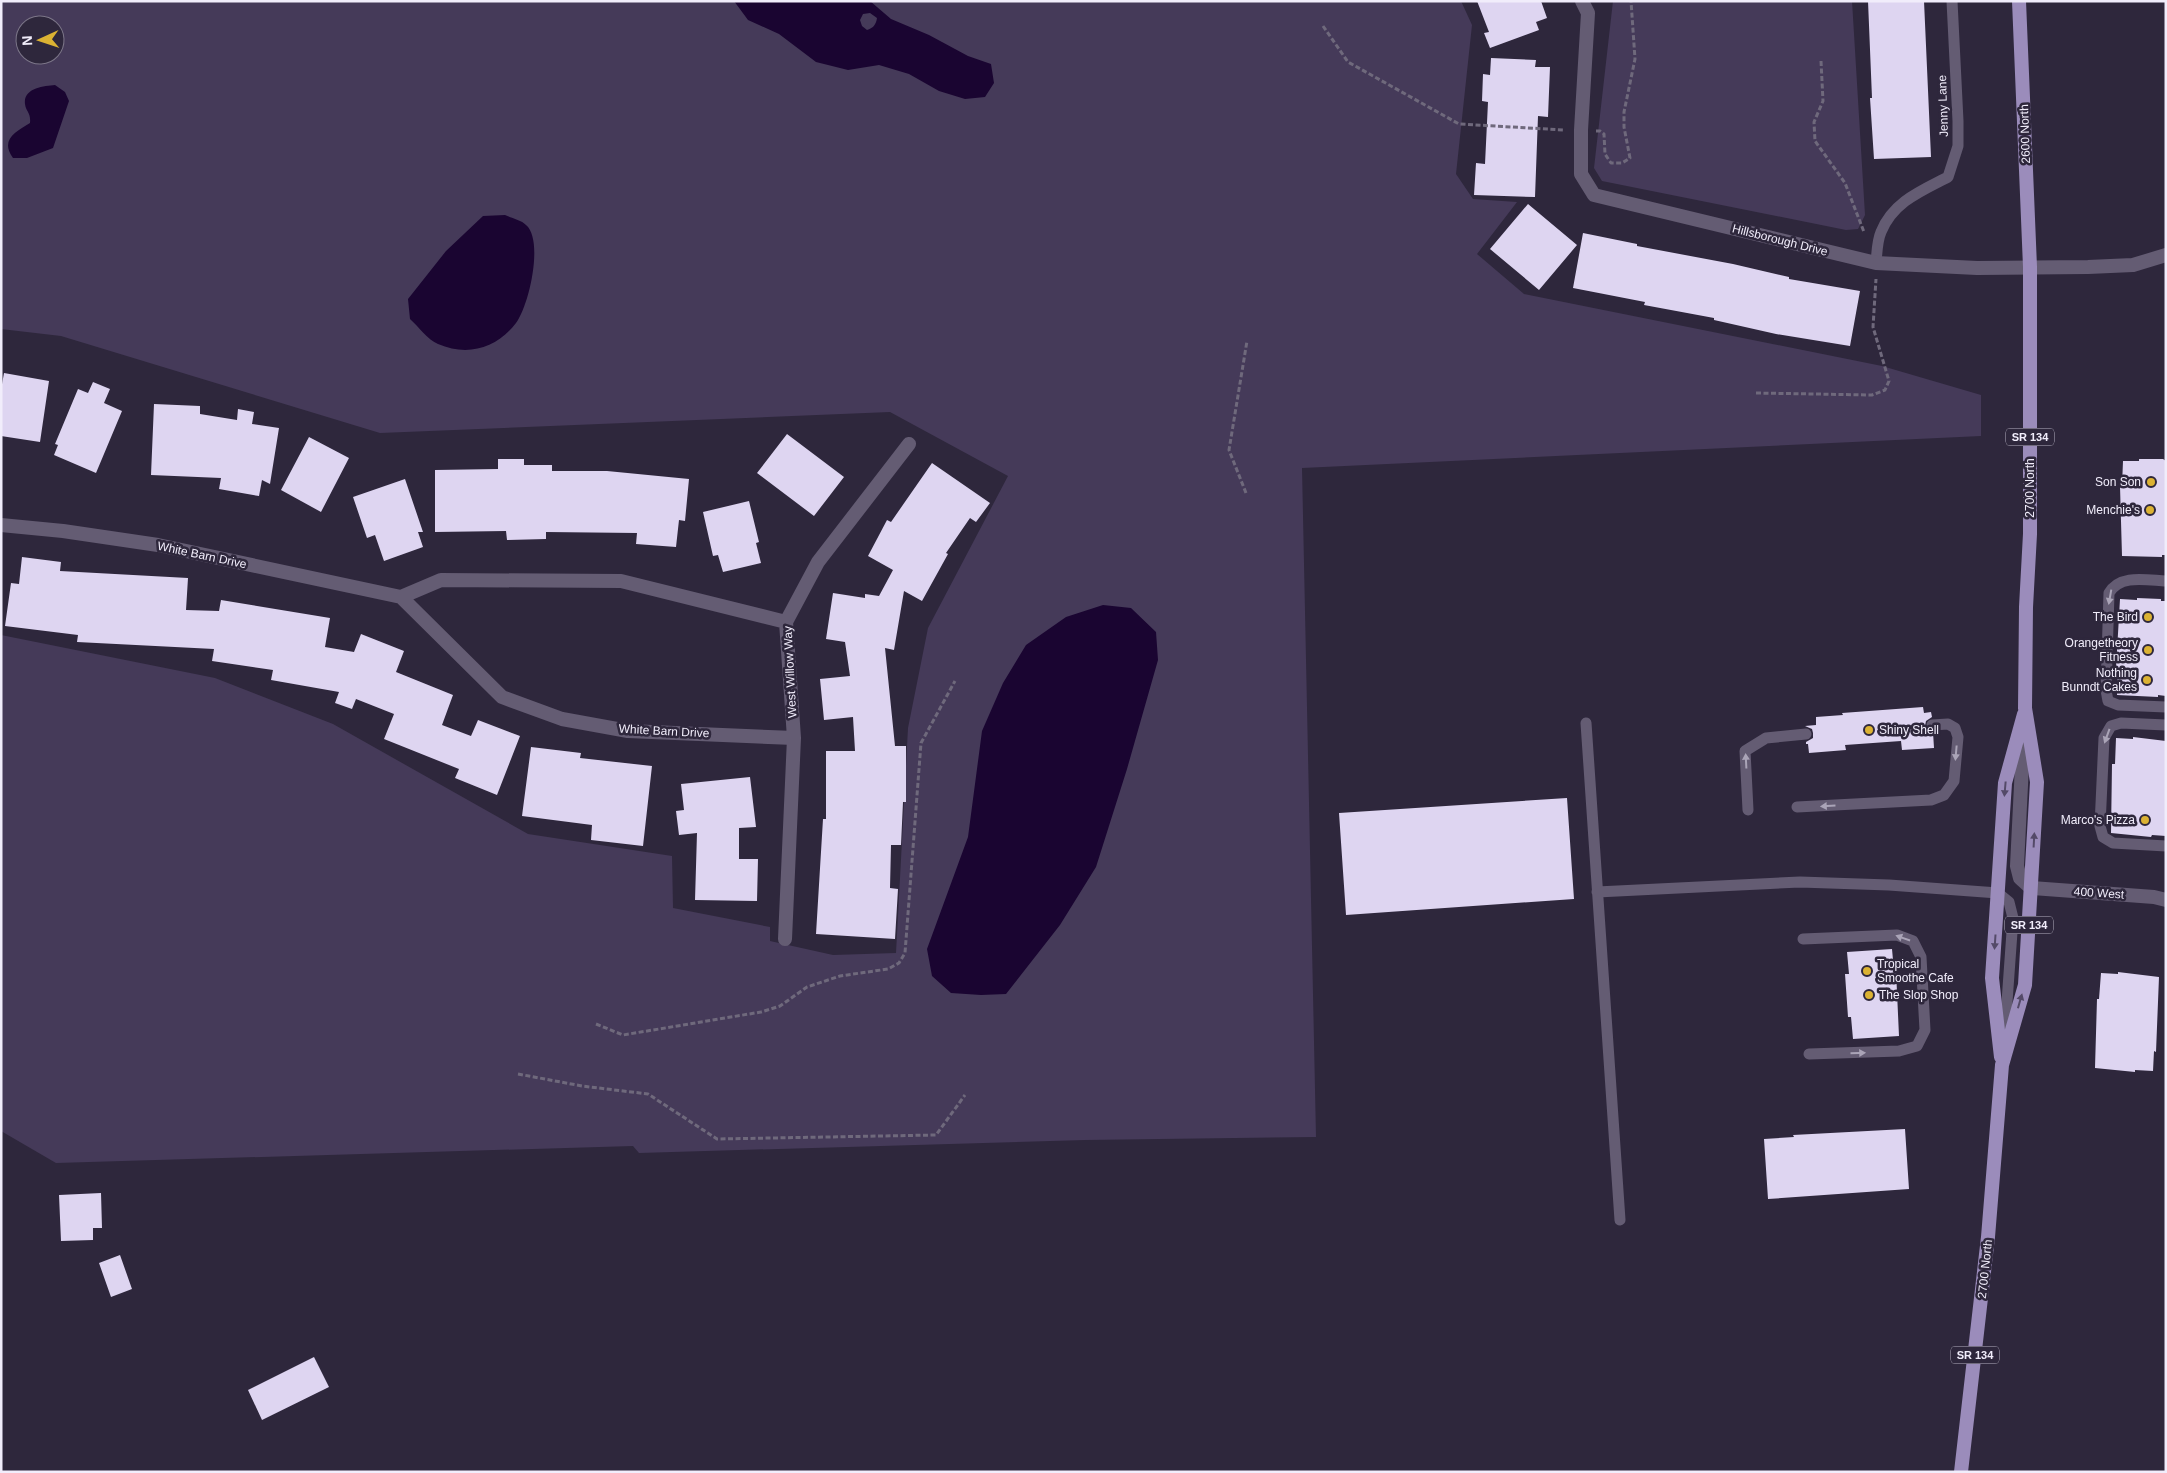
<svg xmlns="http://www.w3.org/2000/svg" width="2167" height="1473" font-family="Arial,sans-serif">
	<rect width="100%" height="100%" fill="#2e273c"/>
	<!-- green -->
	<path fill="#453a59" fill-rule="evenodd" d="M1,1H1461L1472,25L1456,174L1473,199L1517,202L1477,254L1524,294L1882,366L1981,395V436L1302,468L1316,1137L1085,1140L639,1153L633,1146L56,1163L1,1131V635L215,678L333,724L528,834L672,856L673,908L770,927V941L833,955L896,953L908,728L928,628L1008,476L890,412L380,433L61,336L1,329ZM25,25H55V55H25Z
		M1613,1H1852L1865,215L1858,229L1846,230L1602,181L1594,168Z"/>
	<!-- water -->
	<path fill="#1a0531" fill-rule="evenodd" d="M734,1H870L891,19L929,35L968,56L991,64L994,83L985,97L965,99L939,91L909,74L879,65L848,70L816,62L779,34L748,20ZM870,13L877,18C876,25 873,28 867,30L862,26L860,20L863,14Z
		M55,85L65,92L69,101L53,148L27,158H13C0,140 15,132 30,123C31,112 26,112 25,104C23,88 44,86 55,85Z
		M505,215C511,218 521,220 526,225C544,240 529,306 516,323C497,348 468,357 438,344C428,340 418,326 410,319L408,299L446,251L483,216Z
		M1103,605L1131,608L1156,632L1158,660L1127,769L1096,867L1060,925L1006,994L981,995L951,993L932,976L927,949L968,837L982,731L1003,683L1026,645L1066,617Z"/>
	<!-- building -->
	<path fill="#ded5f1" d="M1477,1H1541L1547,18L1536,22L1539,30L1490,48L1484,33L1489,32Z
		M1868,1H1924L1931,157L1874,159L1870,98H1872Z
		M1491,58L1536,60L1535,67H1550L1548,117L1538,116L1535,197L1474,195L1476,163L1485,164L1488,102L1482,101L1483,74L1490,75Z
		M1528,204L1577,245L1539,290L1490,249Z
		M1583,233L1637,244V246L1733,264L1789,277V279L1860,291L1850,346L1776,334L1714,320V318L1644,305L1645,302L1573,288Z
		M4,373L49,381L40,442L1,436V390Z
		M93,382L110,389L104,403L122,411L96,473L54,455L58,445L55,444L78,389L88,393Z
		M154,404L200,406V414L237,420L238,409L254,412L252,424L279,428L270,484L262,480L259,496L219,489L221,478L151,475Z
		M787,434L844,477L814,516L757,473Z
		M309,437L349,458L321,512L281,490Z
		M498,459H524V465H552V471H607L689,479L685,521L679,520L676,547L636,544L637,533L546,532V539L507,540L506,531L435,532V470L498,469Z
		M2139,459H2163L2166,461V555H2162V557L2122,556L2120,486H2122L2123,461H2139Z
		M932,463L990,503L976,522L970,518L946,553L948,554L922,601L904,591L894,650L885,648L895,746H906V802H903L901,845H891L890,888L898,889L895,939L816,934L823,819H826V751H855L853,717L824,720L820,679L850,676L845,642L826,639L833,593L865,598V594L879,596L893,570L868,556L887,520L891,522Z
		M405,479L423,532H418L423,547L384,561L375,535L367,538L353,497Z
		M749,501L759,542L756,543L761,563L723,572L718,555L713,556L703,512Z
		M22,557L61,562L60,571L188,578L186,610L219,611L221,600L330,618L325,647L354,652L361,634L404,651L396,672L453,695L442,725L471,736L478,720L520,736L497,795L455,778L459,769L384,739L394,714L356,699L352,709L335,703L339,692L271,680L273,670L212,661L214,649L77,642L78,635L5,626L11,583L19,584Z
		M2137,598L2161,599V601H2166V696L2158,695V697L2117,695L2118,668H2116L2120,599L2137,600Z
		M1923,707L1924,713L1931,712L1932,717L1926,721L1925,726L1928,731L1933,732L1934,748L1902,750L1901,741L1845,745L1846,750L1809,753L1808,744H1806V742L1813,738V733L1812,729L1805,726L1816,725V717L1843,715L1842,713Z
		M2133,737L2166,741V836L2152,835L2151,837L2111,833L2112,764H2115L2116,738L2133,739Z
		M531,747L581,753L580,758L652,766L643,846L591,840L592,825L522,816Z
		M750,777L756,827L739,828V859H758L757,901L695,900L697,833L679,835L676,811L684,810L681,784Z
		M1567,798L1574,899L1346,915L1339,813Z
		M1892,949L1894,971L1896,970L1899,1036L1853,1039L1851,1017H1848L1845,974H1849L1847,952Z
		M2118,972L2159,977L2156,1052L2154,1051L2153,1071L2135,1070V1072L2095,1068L2097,999H2099L2101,973L2118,974Z
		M1905,1129L1909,1189L1768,1199L1764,1139L1794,1137L1793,1135Z
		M101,1193L102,1228H93V1240L61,1241L59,1195Z
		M120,1255L132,1289L111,1297L99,1263Z
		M314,1357L329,1387L262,1420L248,1390Z"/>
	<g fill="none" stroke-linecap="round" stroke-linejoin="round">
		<!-- path -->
		<path stroke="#6f697c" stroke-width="3" stroke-dasharray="5 2.5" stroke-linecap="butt" d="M1323,26L1348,62L1459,124L1564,130
			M1821,61L1823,101L1814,122L1815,141L1845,183L1864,232
			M1596,131H1600L1604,134L1605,154L1611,163H1622L1630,158L1624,127V112L1635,59L1631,1
			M1756,393L1872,395L1885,390L1889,381L1873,327L1876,279
			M1246,493L1229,450L1247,341
			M596,1024L623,1035L761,1012L780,1006L807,987L840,976L888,969L899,963L905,953L921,743L955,681
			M518,1074L582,1086L648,1094L717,1139L936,1135L965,1095"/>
		<!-- service -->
		<path stroke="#645c73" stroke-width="11" d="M1876,263C1877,253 1877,241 1881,232C1893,202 1921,191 1948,177L1958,146V121L1952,1
			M2166,581C2146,580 2120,574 2109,593L2106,690L2108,701L2118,705L2166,707
			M1586,723L1620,1220
			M2166,725L2121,723L2111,726L2104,738L2100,826L2103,837L2113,843L2166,846
			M1797,807L1931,800L1944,795L1954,781L1958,737L1955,728L1948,724L1932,725
			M1748,810L1745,751L1766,738L1806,734
			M1597,892L1800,882L1889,885L1998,893L2009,902L2013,918L2004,1044
			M1803,939L1897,935L1913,941L1921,957L1925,1030L1917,1046L1899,1051L1809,1054"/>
		<!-- minor -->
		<path stroke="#645c73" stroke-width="14" d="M1582,1L1588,13L1581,130V174L1594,195L1876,263L1977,268L2088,267L2133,265L2166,255
			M1,525L63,531L158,545L401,597L502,697L562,719L628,731L794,738
			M401,597L441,580L621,581L786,622
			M2024,725L2017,866L2020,878L2031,888L2154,897L2166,900
			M785,939L794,738L786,622L818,562L909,444"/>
		<!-- primary -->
		<path stroke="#9b8cbb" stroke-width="14" d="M2001,1057L1992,978L2005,783L2024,714
			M1961,1472L1988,1237L2002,1065L2025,985L2037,782L2025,708L2026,607L2030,534V267L2019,1"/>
	</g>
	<!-- one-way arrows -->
	<defs><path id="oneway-solid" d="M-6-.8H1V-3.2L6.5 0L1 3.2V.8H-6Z" transform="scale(1.25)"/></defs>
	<g fill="#aaa4b7">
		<use href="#oneway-solid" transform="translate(2110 597) rotate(100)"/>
		<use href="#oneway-solid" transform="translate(2107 736) rotate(110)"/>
		<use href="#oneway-solid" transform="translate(1956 753) rotate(95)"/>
		<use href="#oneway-solid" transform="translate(1746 761) rotate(-93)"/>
		<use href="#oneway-solid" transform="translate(1828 806) rotate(177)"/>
		<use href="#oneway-solid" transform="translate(1903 938) rotate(-161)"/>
		<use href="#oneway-solid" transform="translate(1858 1053) rotate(-2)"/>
	</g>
	<g fill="#544a68">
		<use href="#oneway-solid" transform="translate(2005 789) rotate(95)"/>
		<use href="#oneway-solid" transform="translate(2034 840) rotate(-87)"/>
		<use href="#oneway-solid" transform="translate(1995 942) rotate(94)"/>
		<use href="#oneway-solid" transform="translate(2020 1001) rotate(-74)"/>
	</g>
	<!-- markers -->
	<g fill="#dbb233" stroke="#2e273c" stroke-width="2">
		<circle cx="2151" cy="482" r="5"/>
		<circle cx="2150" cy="510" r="5"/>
		<circle cx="2148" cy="617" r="5"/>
		<circle cx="2148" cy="650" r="5"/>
		<circle cx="2147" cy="680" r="5"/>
		<circle cx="1869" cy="730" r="5"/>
		<circle cx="2145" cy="820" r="5"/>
		<circle cx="1867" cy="971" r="5"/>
		<circle cx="1869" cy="995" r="5"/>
	</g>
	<g text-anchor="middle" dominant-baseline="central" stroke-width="5" stroke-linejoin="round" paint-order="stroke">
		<!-- shield labels -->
		<g fill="#2e273c" stroke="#b6b2c2" stroke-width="1">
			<rect x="2006" y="428.5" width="48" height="17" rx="4"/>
			<rect x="2005" y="916.5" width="48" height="17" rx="4"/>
			<rect x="1951" y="1346.5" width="48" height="17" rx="4"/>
		</g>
		<g font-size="11" font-weight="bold" fill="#f1edfb">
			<text x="2030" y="437">SR 134</text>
			<text x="2029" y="925">SR 134</text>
			<text x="1975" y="1355">SR 134</text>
		</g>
		<!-- street labels -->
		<g font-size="12" fill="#f1edfb" stroke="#2e273c">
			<text transform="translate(1943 106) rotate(-92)">Jenny Lane</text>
			<text transform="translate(2025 134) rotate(-92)">2600 North</text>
			<text transform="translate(1780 240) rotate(14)">Hillsborough Drive</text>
			<text transform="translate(2030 488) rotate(-90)">2700 North</text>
			<text transform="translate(202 555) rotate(12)">White Barn Drive</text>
			<text transform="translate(790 672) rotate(-93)">West Willow Way</text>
			<text transform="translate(664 731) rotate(3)">White Barn Drive</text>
			<text transform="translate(2099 893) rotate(4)">400 West</text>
			<text transform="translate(1985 1269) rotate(-84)">2700 North</text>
		</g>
		<!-- poi labels -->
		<g font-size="12" fill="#f1edfb" stroke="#2e273c" text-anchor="end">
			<text x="2141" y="482">Son Son</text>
			<text x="2140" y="510">Menchie's</text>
			<text x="2138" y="617">The Bird</text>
			<text x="2138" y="643">Orangetheory<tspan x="2138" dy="14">Fitness</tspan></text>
			<text x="2137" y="673">Nothing<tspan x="2137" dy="14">Bunndt Cakes</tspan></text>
			<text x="1879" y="730" text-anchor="start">Shiny Shell</text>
			<text x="2135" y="820">Marco's Pizza</text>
			<text x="1877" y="964" text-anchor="start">Tropical<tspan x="1877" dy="14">Smoothe Cafe</tspan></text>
			<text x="1879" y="995" text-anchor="start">The Slop Shop</text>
		</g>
	</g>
	<!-- border -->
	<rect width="2167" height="1473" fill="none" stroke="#f1edfb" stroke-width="5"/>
	<!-- north arrow -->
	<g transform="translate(40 40) rotate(267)"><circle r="24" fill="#2e273c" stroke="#7c7688"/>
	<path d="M0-4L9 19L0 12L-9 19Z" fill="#dbb233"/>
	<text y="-8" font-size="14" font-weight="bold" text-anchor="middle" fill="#f1edfb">N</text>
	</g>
</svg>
